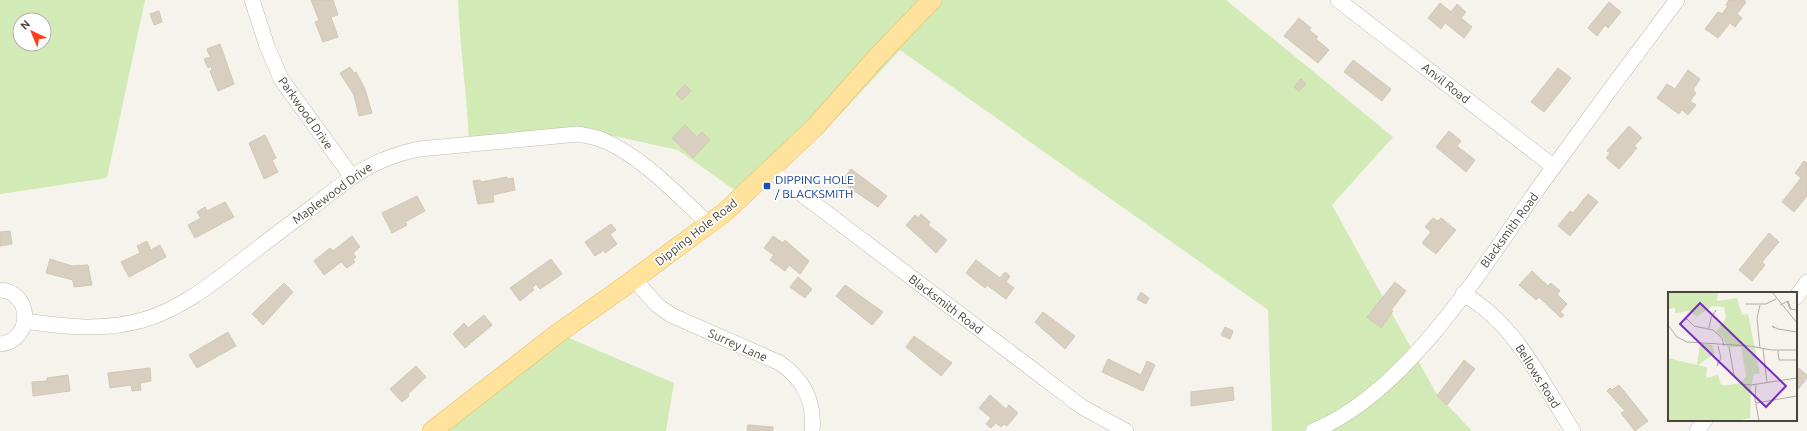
<svg xmlns="http://www.w3.org/2000/svg" width="1807" height="431" font-family="Ubuntu,sans-serif">
	<rect width="100%" height="100%" fill="#f6f3ec"/>
	<!-- green -->
	<path fill="#d2eab5" fill-rule="evenodd" d="M0,0H145L107,178L0,194ZM20,20H44V44H20Z
		M458,0H1226L1393,137L1332,205L1436,393L1472,431H1272L1268,310L900,50L835,120L743,196L678,150L600,133L469,142C467,95 460,48 458,0Z
		M562,335L674,383L666,431H426Z"/>
	<!-- building -->
	<path fill="#d8cfc1" stroke="#d3c7b4" d="M311,0H333L338,15L331,17L338,37L323,42L315,22L319,20Z
		M1729,0H1744L1746,2L1737,14L1742,18L1735,27L1730,23L1718,38L1705,29L1718,12L1722,14L1728,6L1726,5Z
		M1609,2L1621,12L1608,28L1605,25L1597,36L1588,28Z
		M1440,3L1451,12L1457,4L1466,12L1461,18L1472,27L1464,38L1445,23L1441,29L1428,18Z
		M159,11L162,22L154,25L150,14Z
		M1299,18L1311,28L1309,30L1318,37L1316,39L1329,50L1318,63L1284,36Z
		M220,44L234,84L218,91L210,71L212,70L211,66L208,68L204,59L210,57L207,49Z
		M1353,60L1391,89L1382,101L1344,72Z
		M350,67L354,73L356,72L365,89L372,113L359,116L354,95L340,73Z
		M1558,68L1571,78L1544,112L1531,102Z
		M1688,70L1700,79L1693,90L1696,93L1690,101L1696,105L1688,115L1682,110L1679,114L1657,98L1667,84L1675,89Z
		M1301,79L1306,84L1299,91L1294,87Z
		M685,85L691,91L682,100L676,94Z
		M685,125L697,137L702,132L710,140L693,158L672,138Z
		M1629,126L1642,138L1634,146L1637,148L1619,169L1606,158L1610,153L1607,151Z
		M1449,131L1461,141L1457,146L1475,160L1466,172L1436,147Z
		M265,135L276,158L272,160L278,172L264,179L249,143Z
		M1804,161L1807,163V196L1794,212L1782,202L1801,178L1795,173Z
		M851,169L887,196L878,207L841,182Z
		M507,177V179L513,178L515,190L493,195L494,202L478,204L473,181L480,180L481,182Z
		M1588,194L1598,202L1570,236L1558,226L1570,211L1573,213Z
		M417,196L425,211L405,222L407,225L392,233L382,213Z
		M225,202L234,217L195,238L188,225L201,218L197,212L205,207L207,211Z
		M921,214L930,222L928,225L947,240L936,253L906,225L915,215L918,218Z
		M1433,218L1438,221L1441,218L1456,230L1436,254L1422,243L1431,232L1425,227Z
		M611,224L616,230L610,234L617,244L605,253L604,250L595,256L585,242Z
		M10,231L12,244L0,246V232Z
		M1769,233L1779,242L1762,262L1765,265L1752,281L1739,270Z
		M352,236L360,247L353,253L356,257L353,260L355,262L347,268L341,262L324,275L314,261L330,248L333,251Z
		M773,236L783,243L785,240L809,261L800,274L789,265L785,271L770,260L774,255L764,248Z
		M147,241L151,250L160,245L166,257L129,277L121,262L140,253L137,246Z
		M50,259L72,266L88,265L92,285L74,287L73,280L46,273Z
		M551,259L562,274L540,289L536,284L532,288L534,290L520,301L510,288Z
		M976,260L1000,278L1005,272L1010,276L1006,282L1014,288L1006,299L987,285L985,288L966,273Z
		M1532,271L1548,286L1551,283L1560,291L1557,294L1567,304L1560,312L1564,315L1561,318L1539,297L1536,300L1519,285Z
		M798,277L812,289L805,298L790,287Z
		M1395,282L1406,291L1391,310L1393,311L1381,328L1367,317Z
		M284,283L293,292L263,325L252,314Z
		M845,285L883,312L872,325L836,296Z
		M1141,292L1149,298L1146,304L1137,299Z
		M1043,312L1075,336L1065,349L1035,322Z
		M484,315L492,325L465,348L453,334L464,323L468,328Z
		M1225,327L1233,331L1230,339L1221,335Z
		M228,332L236,346L197,368L189,355Z
		M914,336L952,363L941,376L906,347Z
		M1108,359L1141,375L1147,361L1155,365L1143,391L1102,372Z
		M1464,360L1475,369L1447,405L1437,396Z
		M416,366L426,377L408,394L409,396L402,402L390,389Z
		M1797,367L1807,375V378L1796,392Z
		M150,368L151,381L140,383L141,390L132,391L131,385L110,388L108,373Z
		M68,375L70,391L33,396L32,382L47,381V378Z
		M1619,385L1648,421L1635,431L1621,413L1625,411L1607,391L1610,388L1612,390Z
		M1233,387L1234,400L1191,406V392Z
		M990,395L1006,409L1009,405L1018,413L1007,426L1004,424L1001,427L996,423L991,428L986,424L991,418L979,408Z
		M748,425L773,427V431H747Z"/>
	<g fill="none" stroke-linecap="round" stroke-linejoin="round">
		<defs>
			<path id="minor" d="M252,0L267,46L281,79L352,177
				M1338,0L1554,167
				M770,170L1082,407L1126,431
				M634,279L657,305L671,315L780,363C804,380 815,401 812,431
				M0,290C33,292 33,341 0,344
				M1463,294C1517,324 1541,382 1573,431
				M1796,297L1807,282
				M25,321C64,327 105,331 143,320C181,309 213,283 244,259C267,241 290,224 314,206C351,177 371,159 419,149L578,134C587,136 597,137 605,141C645,159 676,194 708,223
				M1313,431C1409,392 1483,266 1542,183C1586,122 1631,61 1677,0
				M1697,431L1705,420"/>
			<path id="major" d="M432,431L557,334L622,288L725,212L815,127L877,57L932,0"/>
		</defs>
		<!-- minor casing -->
		<use href="#minor" stroke="#c2bbae" stroke-width="16"/>
		<!-- major casing -->
		<use href="#major" stroke="#e6c16a" stroke-width="20"/>
		<!-- minor -->
		<use href="#minor" stroke="#fff" stroke-width="15"/>
		<!-- major -->
		<use href="#major" stroke="#ffe39c" stroke-width="19"/>
	</g>
	<!-- markers -->
	<rect fill="#1a4fb4" stroke="#fff" stroke-width="1.5" x="763" y="182" width="8" height="8" rx="2"/>
	<g text-anchor="middle" dominant-baseline="central" stroke-width="3.5" stroke-linejoin="round" paint-order="stroke">
		<!-- street labels -->
		<g font-size="12" fill="#4b4439" stroke="#fff">
			<text transform="translate(1446 83) rotate(38)">Anvil Road</text>
			<text transform="translate(306 113) rotate(55)">Parkwood Drive</text>
			<text transform="translate(332 193) rotate(-36)">Maplewood Drive</text>
			<text transform="translate(1509 230) rotate(-54)">Blacksmith Road</text>
			<text transform="translate(696 232) rotate(-38)">Dipping Hole Road</text>
			<text transform="translate(946 304) rotate(37)">Blacksmith Road</text>
			<text transform="translate(738 345) rotate(24)">Surrey Lane</text>
			<text transform="translate(1538 376) rotate(58)">Bellows Road</text>
		</g>
		<!-- transit labels -->
		<g font-size="12" fill="#164399" stroke="#fff" text-anchor="start">
			<text x="775" y="179">DIPPING HOLE<tspan x="775" dy="14">/ BLACKSMITH</tspan></text>
		</g>
	</g>
	<!-- overview -->
	<g transform="translate(1668 292)">
		<rect width="129" height="129" fill="#f6f3ec"/>
		<path d="M0,0H50L49,9L69,6L74,23L80,22L92,82H86L83,96L82,126L67,129H0V66L29,73L32,51L44,53L47,61L30,73L39,75L38,86L50,83L53,93H60L73,91L78,84L73,55H59L55,45L48,40L58,26L56,15L44,14L29,25L21,19L7,21V16L0,17Z" fill="#d2eab5"/>
		<path fill="none" stroke="#b2ada4" stroke-width="1" d="M104,0L129,31M119,9L122,17L129,18M77,12H98L108,7M112,13L120,9L123,17M19,28L17,25L26,34L45,38L54,46L56,54M0,33L9,45L19,50L82,54L103,58H129M41,36L43,26L48,18L47,20M106,36L104,34L110,37L129,40M61,55L66,83L74,92L83,93L129,86M92,56L89,26L92,13M95,57L99,91M110,59L111,68H129M50,70L49,74L53,66L50,54M88,93L87,107L91,129M88,111L129,104"/>
		<path fill="#7b2cbf" fill-opacity="0.15" stroke="#7b2cbf" stroke-width="2" d="M32,11L118,94L98,115L12,32Z"/>
		<rect width="129" height="129" fill="none" stroke="#4b4439" stroke-width="2"/>
	</g>
	<!-- north arrow -->
	<g transform="translate(32 32) rotate(316)"><circle r="19" fill="#ffffff" stroke="#b7b4b0"/>
	<path d="M0-3L7 15L0 10L-7 15Z" fill="#fc3f1d"/>
	<text y="-6" font-size="11" font-weight="bold" text-anchor="middle" fill="#4b4439">N</text>
	</g>
</svg>
